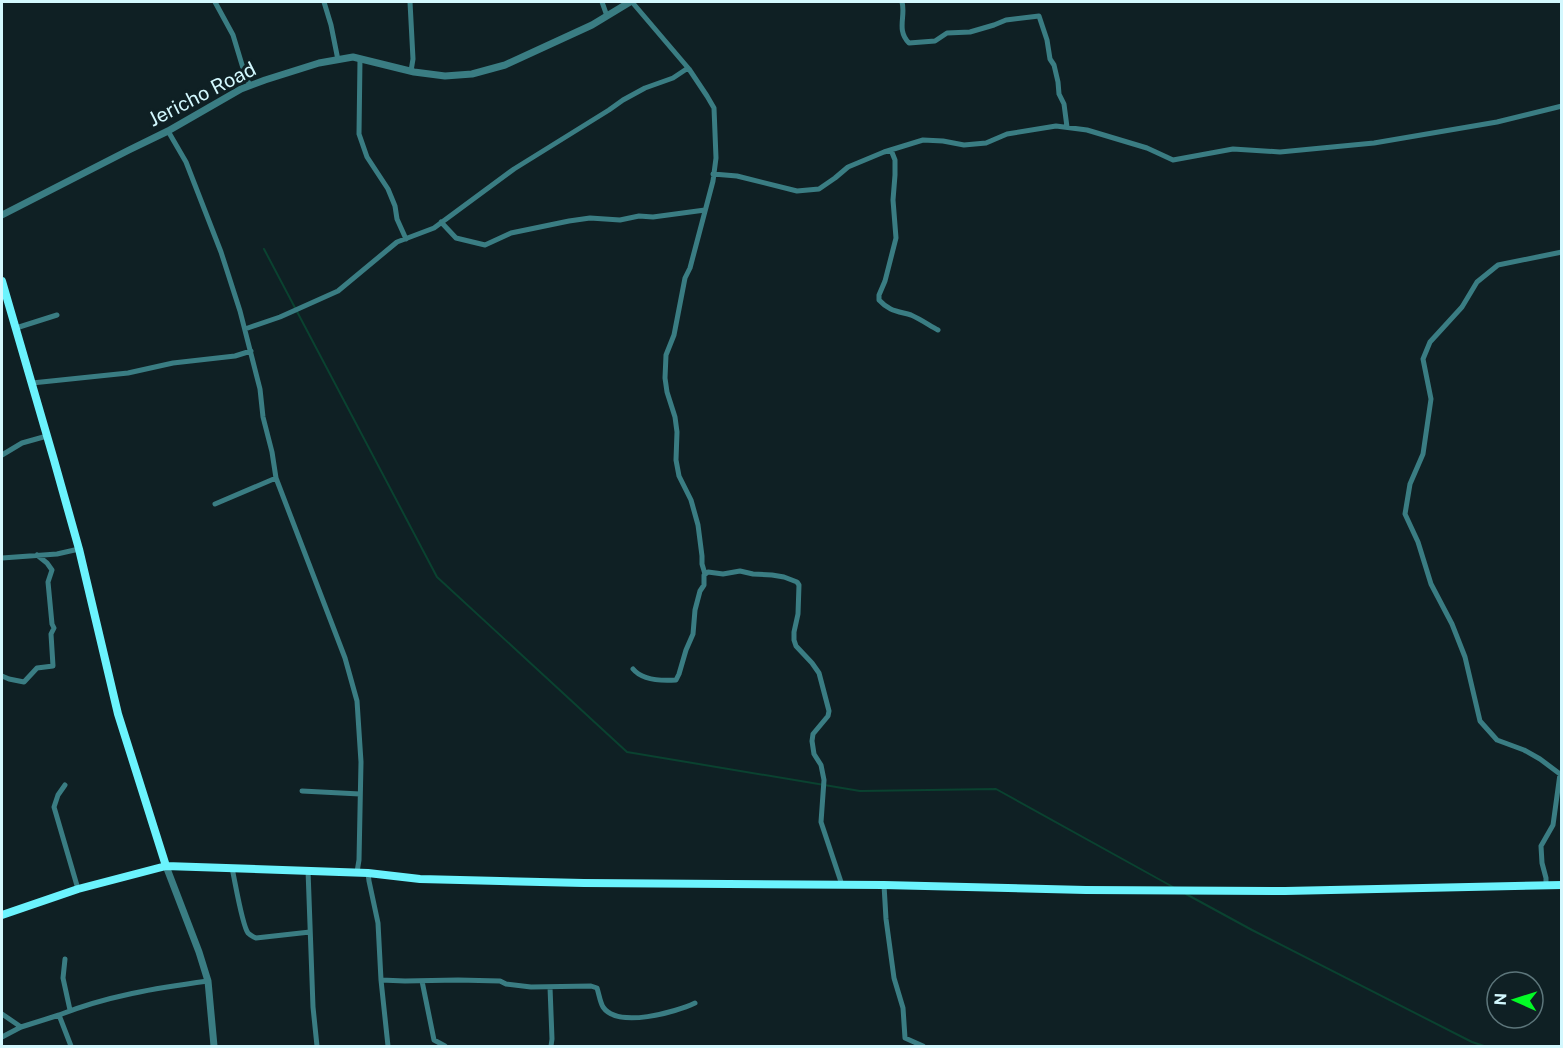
<svg xmlns="http://www.w3.org/2000/svg" width="1563" height="1048" font-family="'Public Sans',sans-serif">
	<rect width="100%" height="100%" fill="#0f2024"/>
	<g fill="none" stroke-linecap="round" stroke-linejoin="round">
		<!-- stream -->
		<path stroke="#0a4230" stroke-width="2" d="M264,249L437,577L627,752L860,791L996,789L1173,887
			M1186,894L1252,930L1472,1042L1484,1046"/>
		<!-- minor -->
		<path stroke="#3a7d83" stroke-width="5" d="M215,2L233,35L246,78L250,85
			M324,2L331,25L338,60
			M410,2L413,59L411,71
			M602,2L607,16
			M632,2L689,69L707,96L714,108L716,158L713,181L690,268L685,278L674,335L666,355L665,378L667,392L675,417L677,432L676,460L679,476L691,500L698,525L702,556V564L705,574
			M902,2C906,16 896,30 909,43L935,41L947,33L970,32L994,25L1006,20L1039,16L1047,40L1050,59L1054,65L1058,82L1059,94L1064,104L1067,127
			M360,59L359,134L367,157L388,189L395,206L397,219L406,239
			M168,131L186,162L221,252L240,311L260,389L263,417L272,452L276,478L345,658L357,701L361,762L359,860L357,872
			M891,150L895,160V175L893,200L896,238L885,281L879,295V300C889,311 897,311 911,315C920,319 929,325 938,330
			M713,174L737,176L797,191L819,189L835,178L848,167L884,152L923,140L943,141L964,145L986,143L1007,134L1056,126L1087,130L1147,148L1173,160L1233,149L1280,152L1374,143L1497,122L1562,106
			M441,222L456,238L485,245L511,233L569,221L590,218L620,220L639,216L653,217L705,210
			M16,328L57,315
			M245,329L280,317L338,291L397,242L434,228L514,169L609,110L623,100L645,88L673,78L688,68
			M32,383L128,373L173,363L235,356L251,351
			M2,455L22,443L47,436
			M215,504L276,478
			M2,558L57,554L79,549
			M633,669C642,680 662,681 676,680L679,674L686,650L693,634L695,610L700,591L704,585V575L708,572L723,574L740,571L753,574L772,575L784,577L797,582L799,585L798,614L794,632V640L796,646L812,663L819,673L829,711L828,716L813,734L812,741L814,754L821,765L824,780L821,822L842,885
			M2,676L9,679L24,682L37,668L53,666L51,634L54,628L52,624L48,582L52,570L47,563L37,555
			M65,785L58,795L54,807L78,889
			M302,791L360,794
			M232,868C235,881 242,925 248,933C251,936 252,936 256,938L310,932
			M308,870L313,1007L317,1046
			M368,873L369,881L378,923L381,980L388,1046
			M884,885L886,919L894,978L903,1008L905,1038L923,1046
			M1546,885V878L1542,863L1541,846L1553,825L1560,774L1540,759L1524,750L1497,740L1480,721L1465,657L1452,624L1431,584L1418,542L1405,514L1410,484L1423,454L1431,399L1423,359L1430,342L1462,307L1477,282L1498,265L1562,252
			M65,959L63,978L70,1010
			M381,980L405,981L458,980L500,981L506,984L531,987L591,986L597,988C599,994 600,1002 603,1007C618,1029 676,1012 695,1003
			M422,981L434,1040L445,1046
			M550,987L552,1039L551,1046
			M2,1014L21,1027
			M2,1037L21,1027L59,1015
			M71,1046L59,1015C107,996 156,988 208,981"/>
		<!-- tertiary -->
		<path stroke="#3a7d83" stroke-width="7" d="M2,215L129,150L168,131L241,89L265,80L319,63L353,57L414,72L445,76L472,74L505,65L592,25L630,2
			M166,866L199,952L208,981L214,1046"/>
		<!-- secondary -->
		<path stroke="#6bf3fd" stroke-width="8" d="M2,281L54,460L79,549L118,714L166,866
			M2,915L78,889L166,866L368,873L420,879L584,883L884,885L1086,890L1285,891L1562,885"/>
	</g>
	<g text-anchor="middle" dominant-baseline="central" stroke-width="6" stroke-linejoin="round" paint-order="stroke">
		<!-- street labels -->
		<g font-size="20" fill="#d3f8fe" stroke="#0f2024">
			<text transform="translate(202 94) rotate(-27)">Jericho Road</text>
		</g>
	</g>
	<!-- border -->
	<rect width="1563" height="1048" fill="none" stroke="#d3f8fe" stroke-width="6"/>
	<!-- north arrow -->
	<g transform="translate(1515 1000) rotate(273)"><circle r="28" fill="#0f2024" stroke="#5d767b" stroke-width="1.5"/>
	<path d="M0-4.5L10 22L0 15L-10 22Z" fill="#03fa26"/>
	<text y="-9" font-size="16" font-weight="bold" text-anchor="middle" fill="#d3f8fe">N</text>
	</g>
</svg>
